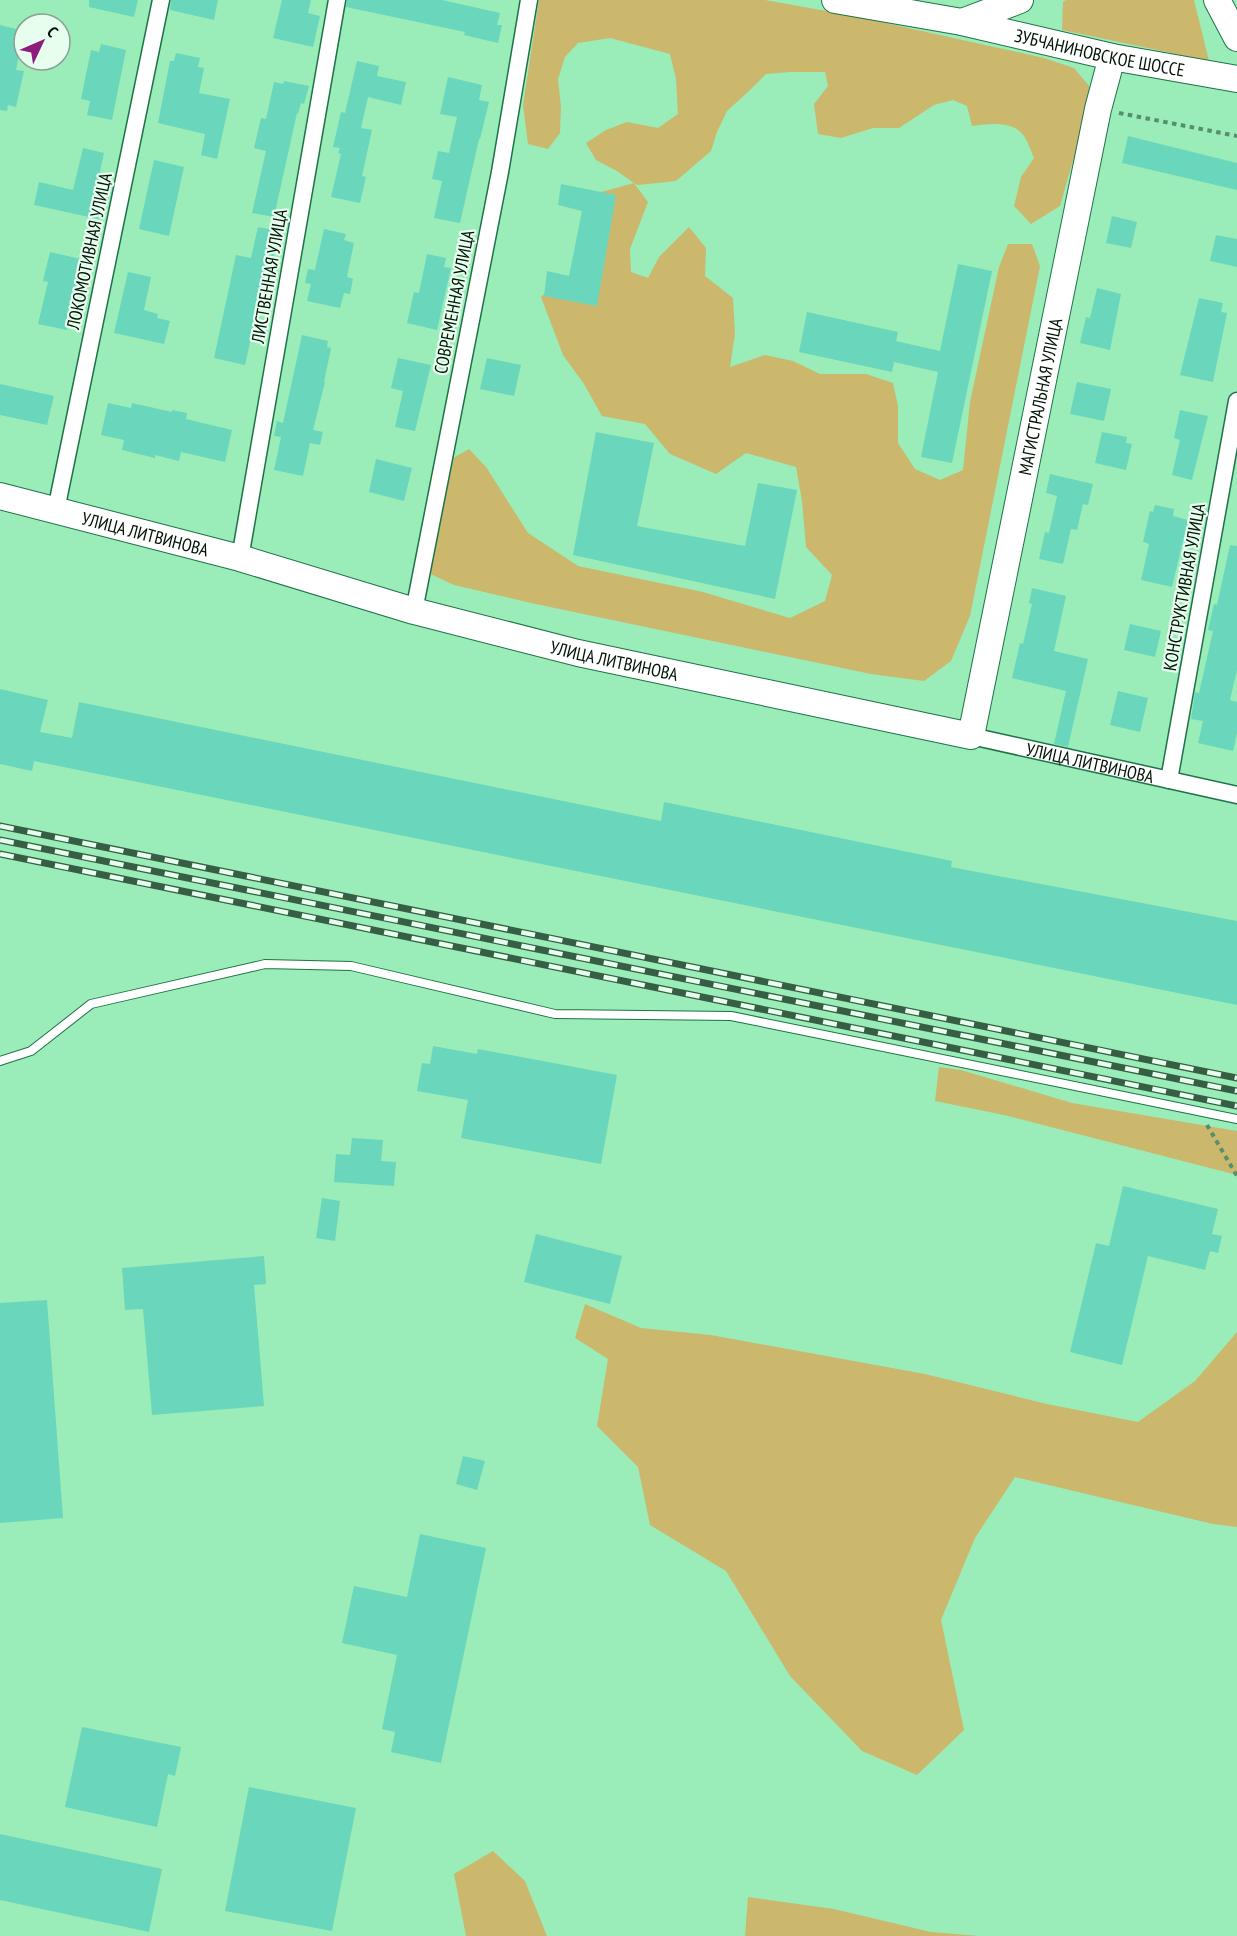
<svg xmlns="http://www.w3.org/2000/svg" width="1237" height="1936" font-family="'PT Sans Narrow',sans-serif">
	<rect width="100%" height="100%" fill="#9aecb8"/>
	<!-- green -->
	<path fill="#cbb86d" d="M539,0H765L854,16L1044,58L1074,68L1090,87L1078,143L1060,206L1031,224L1014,206L1021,177L1034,158C1031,151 1028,142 1024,136C1013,120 988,124 972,126L967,106L953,100L934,105L899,128H873L841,138L818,134L814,104L828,86L825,72H790L766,74L748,92L727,111L717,132L711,151L676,181L638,185L634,183L648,202L630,249L631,272L648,278L659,257L689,227L706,248L705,276L733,298L735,334L730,367L765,355L793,361L820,374H866L893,383L898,406V443L915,469L940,480L963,470L970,402L999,267L1008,244H1032L1040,266L970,616L951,661L924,681L871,674L531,603L454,585L422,570L446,462L469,449L486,467L528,533L578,566L703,592L790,618L825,601L832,575L806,547L802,501L796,467L746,453L716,474L670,454L645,424L602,416L584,384L563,355L541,297L559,280L583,287L601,192L634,183L617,171L596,160L586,143L606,130L627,122L658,128L678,114L676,79L670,54L610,38L578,43L565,57L558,79L561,107L560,133L548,149L528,144L523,105Z
		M1066,0H1194L1209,61L1062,30L1063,2Z
		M939,1067L961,1070L1072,1103L1237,1131V1175L1004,1115L935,1101Z
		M585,1304L641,1328L711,1335L925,1374L1047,1404L1138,1422L1195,1381L1237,1332V1527L1213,1524L1015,1477L975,1538L941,1620L964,1730L917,1775L862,1751L790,1676L726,1571L650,1525L638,1467L597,1426L608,1359L575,1338Z
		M493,1851L525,1881L547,1936H466L454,1874Z
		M748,1897L834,1909L931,1932L979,1936H745Z"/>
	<!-- building -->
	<path fill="#6ad7bc" d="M89,0H138L134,17L89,7Z
		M171,0H218L214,20L170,10Z
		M282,0H311L308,13L320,16L313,47L273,38Z
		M347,0H442L500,13L497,25H502L498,43L464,35L465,32L346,7Z
		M0,25L24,31L16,70L24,71L16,107L8,105L7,111L0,110Z
		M101,44L126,50L112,120L87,115L90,101L81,99L91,50L99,52Z
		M176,53L200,58L198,67L204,68L199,93L230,99L217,159L201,155L205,134L158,123L170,61H174Z
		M357,61L379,66L377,76L406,82L401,105L368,97L361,128L372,130L362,176L366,177L360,203L331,197L341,154L338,153L340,148L333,147L341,112L345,113Z
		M448,77L482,85L479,100L489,102L480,139H479L460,223L434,218L442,181L432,179L438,151L449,153L457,117L440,114Z
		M284,81L309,86L304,104L301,103L298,114L297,113L274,217L252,213L266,151L254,148L261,118L266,119L274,82L283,84Z
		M1128,136L1237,163V190L1122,163Z
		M83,148L104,153L96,190L104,192L98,219L34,205L39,182L73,190Z
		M154,160L184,167L169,236L139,229Z
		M561,184L616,195L597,306L544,296L547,271L569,276L582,211L558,205Z
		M1112,216L1137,222L1131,248L1106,243Z
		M258,227L279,231L269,276L265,275L245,365L214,358L236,255L251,258Z
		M324,229L346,234L344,240L354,243L347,277L353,279L350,294L344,293L340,308L307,301L311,284L305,283L308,269L315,270Z
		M1216,235L1237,239V267L1210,261Z
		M50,252L85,260L73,314H70L67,330L38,324L48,282L43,281Z
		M427,254L446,258L444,267L451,268L437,330L407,323L414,292L419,293Z
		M958,264L992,271L952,463L921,457L938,372L894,362L892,372L799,352L807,312L898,332L896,341L940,351Z
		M128,272L151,277L144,310L158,314L157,318L170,321L164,344L114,333Z
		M1097,288L1121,294L1110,350L1080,343L1086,317L1090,318Z
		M1199,298L1223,303L1221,312L1227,313L1213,382L1180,375Z
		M302,335L328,341L327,347L331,348L324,382H325L313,430L323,432L320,445L310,443L303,476L274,470L281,437L274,436L277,421L283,423Z
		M398,358L431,365L415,431L395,427L403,391L391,388Z
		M487,358L521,365L514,396L480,389Z
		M1077,382L1111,389L1104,421L1070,414Z
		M0,384L54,396L47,425L0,415Z
		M108,403L131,408L132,403L172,412V410L187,413L186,419L232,430L225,462L181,452L179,461L155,455V458L122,450L124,440L101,435Z
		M1180,410L1208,416L1192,480L1172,475L1180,440L1174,438Z
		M596,432L654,443L637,526L745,546L758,483L797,490L775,599L573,555Z
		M1102,432L1127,437L1126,443L1132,444L1126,470L1095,463Z
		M376,459L412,468L404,501L369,492Z
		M1050,474L1093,484L1088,505L1083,504L1077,530L1071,529L1063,564L1039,559L1045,532L1049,533L1057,496L1046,493Z
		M1155,505L1174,509L1173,516L1188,520L1172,587L1141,580L1149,544L1143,542L1150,511L1153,512Z
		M1230,545L1237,546V670L1230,700L1237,702V733L1233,751L1198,743L1203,721L1191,719L1195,692L1199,693L1213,631L1208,630L1214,604L1217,605Z
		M1032,588L1066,596L1054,651L1088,659L1068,747L1054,744L1066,691L1012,678L1020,643L1023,644L1032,604L1029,603Z
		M1130,624L1161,631L1155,657L1124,650Z
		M0,689L48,700L40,732L72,738L79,702L661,821L664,802L952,861L951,867L1237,921V1005L34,761L32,771L0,764Z
		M1118,691L1148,698L1140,732L1110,725Z
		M433,1046L477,1054L478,1049L617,1075L601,1164L461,1138L468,1100L417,1091L422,1063L430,1064Z
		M352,1138L383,1140L381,1161L396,1162L394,1186L334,1182L336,1154L350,1155Z
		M1123,1186L1218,1209L1212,1234L1222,1236L1218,1253L1210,1251L1205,1270L1148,1256L1122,1365L1070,1352L1096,1243L1109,1246Z
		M322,1198L340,1201L335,1241L316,1238Z
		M536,1234L622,1256L610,1304L524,1282Z
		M264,1256L266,1284L254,1285L264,1406L152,1415L143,1309L125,1310L122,1268Z
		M47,1300L63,1518L0,1523V1303Z
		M463,1456L485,1461L477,1490L456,1484Z
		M420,1534L486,1548L441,1763L391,1752L395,1732L382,1729L397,1655L342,1643L354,1586L407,1597Z
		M82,1727L181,1747L175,1776L168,1774L157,1827L65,1807Z
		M249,1787L356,1808L332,1931L225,1911Z
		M0,1834L162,1869L149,1932L0,1900Z"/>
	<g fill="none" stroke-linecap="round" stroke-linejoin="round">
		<defs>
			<path id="lane" d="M0,1061L31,1051L91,1004L265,964L351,966L555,1014L731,1016L1237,1119"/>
			<g id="street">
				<path d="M56,510L161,0"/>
				<path d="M240,558L337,0"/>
				<path d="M414,611L500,172L529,0"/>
				<path id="s1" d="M971,736L1237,795"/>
				<path d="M1169,780L1237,401"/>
			</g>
			<g id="primary">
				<path id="s2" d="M835,0L962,22L1112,57L1237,79"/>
				<path d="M1217,0L1237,38"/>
				<path d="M962,22L1020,0"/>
				<path id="s3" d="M0,496L240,558L414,611L578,653L971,736L1098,109L1112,57"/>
			</g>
		</defs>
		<!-- lane casing -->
		<use href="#lane" stroke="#1c7346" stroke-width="10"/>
		<!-- street casing -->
		<use href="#street" stroke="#1c7346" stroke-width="19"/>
		<!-- primary casing -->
		<use href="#primary" stroke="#1c7346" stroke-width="28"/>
		<!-- path -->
		<path stroke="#578e6b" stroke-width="4" stroke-dasharray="4.5 4.5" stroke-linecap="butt" d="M1119,113L1237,136
			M1207,1125L1237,1176"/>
		<!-- lane -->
		<use href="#lane" stroke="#fff" stroke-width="8"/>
		<!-- street -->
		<use href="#street" stroke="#fff" stroke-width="16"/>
		<!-- primary -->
		<use href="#primary" stroke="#fff" stroke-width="26"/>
		<defs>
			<path id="rail" d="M0,826L1237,1078
				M0,840L1237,1091
				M0,854L1237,1106"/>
		</defs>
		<!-- rail casing -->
		<use href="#rail" stroke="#355e43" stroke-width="7"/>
		<!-- rail -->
		<use href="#rail" stroke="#e7feee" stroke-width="4.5" stroke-dasharray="14" stroke-linecap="butt"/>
	</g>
	<g text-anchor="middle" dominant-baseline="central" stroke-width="4.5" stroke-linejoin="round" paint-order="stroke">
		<!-- street labels -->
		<g font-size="18" fill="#001306" stroke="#e7feee">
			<text stroke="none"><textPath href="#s2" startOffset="270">ЗУБЧАНИНОВСКОЕ ШОССЕ</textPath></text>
			<text transform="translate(89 251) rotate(-78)">ЛОКОМОТИВНАЯ УЛИЦА</text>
			<text transform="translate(269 276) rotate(-80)">ЛИСТВЕННАЯ УЛИЦА</text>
			<text transform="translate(454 302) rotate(-79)">СОВРЕМЕННАЯ УЛИЦА</text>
			<text stroke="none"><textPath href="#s3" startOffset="1347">МАГИСТРАЛЬНАЯ УЛИЦА</textPath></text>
			<text stroke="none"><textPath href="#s3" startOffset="150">УЛИЦА ЛИТВИНОВА</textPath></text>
			<text transform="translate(1184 587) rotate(-80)">КОНСТРУКТИВНАЯ УЛИЦА</text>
			<text stroke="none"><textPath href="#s3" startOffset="636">УЛИЦА ЛИТВИНОВА</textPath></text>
			<text stroke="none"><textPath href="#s1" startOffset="122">УЛИЦА ЛИТВИНОВА</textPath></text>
		</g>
	</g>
	<!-- north arrow -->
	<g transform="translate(42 42) rotate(46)"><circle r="28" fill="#e7feee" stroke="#8ba091" stroke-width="1.5"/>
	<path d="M0-4.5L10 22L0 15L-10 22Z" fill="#8e1c7d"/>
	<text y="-9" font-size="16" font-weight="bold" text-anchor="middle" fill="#001306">С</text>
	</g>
</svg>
